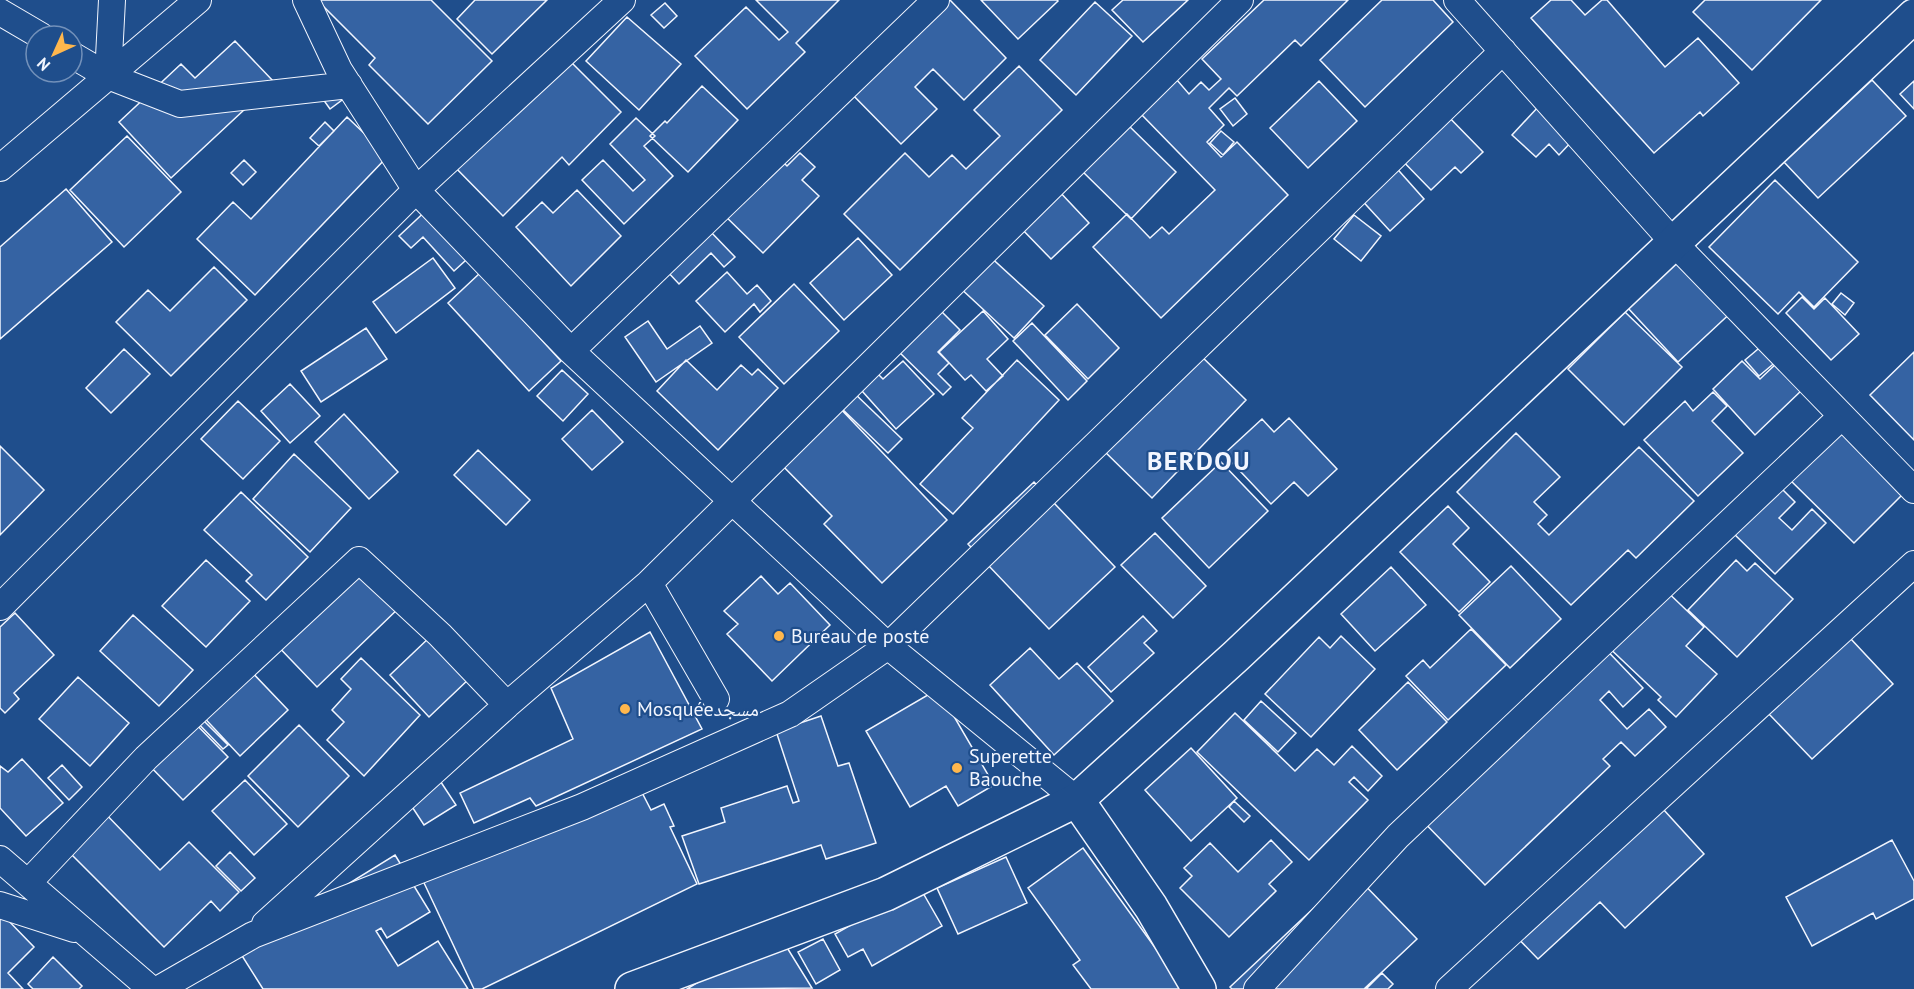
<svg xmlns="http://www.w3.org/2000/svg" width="1914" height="989" font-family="'PT Sans','Noto Naskh Arabic',sans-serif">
	<rect width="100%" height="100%" fill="#1f4e8c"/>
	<!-- building -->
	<path fill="#3563a3" stroke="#f2f6ff" stroke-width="1.5" d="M317,0H431L492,61L428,124L369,65L375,58Z
		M475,0H547L492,54L457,19Z
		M756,0H839L796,43L805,52L747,109L695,56L746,7L779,40L788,32Z
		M934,0H950L1006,58L964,100L933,69L915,87L937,109L901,144L845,87Z
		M981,0H1057L1058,1L1018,39Z
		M1123,0H1188L1143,42L1112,10Z
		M1264,0H1348L1301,46L1295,40L1237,96L1229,88L1209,108L1224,125L1207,142L1221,157L1237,142L1288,195L1161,318L1093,247L1127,214L1150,238L1162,227L1169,234L1215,190L1141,114L1177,80L1189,94L1201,82L1209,90L1221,79L1202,59Z
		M1382,0H1433L1453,22L1365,107L1320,60Z
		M1551,0H1571L1585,15L1602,0H1607L1665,67L1698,38L1739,83L1703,116L1700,112L1654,153L1531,18Z
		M1705,0H1821L1752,70L1693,12Z
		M1095,2L1132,36L1076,95L1040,60Z
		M665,3L677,16L664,28L651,15Z
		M627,17L681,64L639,110L586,61Z
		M235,41L274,82L171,178L119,122L181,64L195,78Z
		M568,59L621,112L569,165L562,157L503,216L448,160Z
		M1019,66L1062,110L900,270L844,214L905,153L929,177L952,155L966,169L1000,136L974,110Z
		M1872,80L1906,116L1818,198L1784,162Z
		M1319,81L1357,121L1308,168L1270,128Z
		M1914,81V109L1900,94Z
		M333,86L342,100L330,109L320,95Z
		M702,86L738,120L688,172L650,136L665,121L667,123Z
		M1235,98L1247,114L1233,126L1220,109Z
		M1539,106L1574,139L1559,155L1549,144L1536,157L1512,135Z
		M1439,107L1483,152L1461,173L1455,167L1431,190L1393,151Z
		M347,117L388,156L255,295L197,239L233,202L251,219Z
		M636,118L655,136L644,146L673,176L624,224L582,180L603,160L633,191L645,180L610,144Z
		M325,122L334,131L319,146L310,138Z
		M1126,123L1176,172L1131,219L1081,170Z
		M1221,131L1234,142L1223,155L1210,143Z
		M127,136L181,192L124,247L70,190Z
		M772,151L787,166L800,153L815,167L802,180L819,196L763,253L717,208Z
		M244,160L256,172L243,185L231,173Z
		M1392,163L1424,199L1390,231L1357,195Z
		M1775,180L1858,262L1814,307L1799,292L1778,314L1709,247Z
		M66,189L112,242L0,339V247Z
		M1057,189L1089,223L1051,259L1019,226Z
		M577,190L621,236L571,286L516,227L542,202L553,213Z
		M432,205L476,251L454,271L423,237L411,248L399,236Z
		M1354,215L1381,236L1361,261L1334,239Z
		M709,230L735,257L724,267L711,253L679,284L666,270Z
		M858,238L892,275L844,320L810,283Z
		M986,253L1044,306L1014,338L957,285Z
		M1686,253L1737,307L1678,362L1627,307Z
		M433,258L455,288L396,333L373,302Z
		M214,267L247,300L171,376L116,322L148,290L170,311Z
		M727,272L747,294L757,285L771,301L760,312L754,304L725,332L696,301Z
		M480,273L561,361L529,391L448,303Z
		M794,284L839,331L784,384L739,337Z
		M1841,293L1854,303L1845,315L1832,304Z
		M1802,297L1814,309L1825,298L1859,334L1831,360L1786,313Z
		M1077,304L1119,348L1088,379L1045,335Z
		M937,307L960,330L938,352L949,363L938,374L951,387L943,395L896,349Z
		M983,311L1008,339L987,359L1003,376L986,391L971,375L965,380L939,352Z
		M1625,312L1682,367L1624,425L1568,369Z
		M648,321L667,349L700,326L712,343L656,382L625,337Z
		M1032,323L1087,381L1068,400L1013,341Z
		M366,328L387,359L321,402L301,371Z
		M1764,344L1778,360L1759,376L1745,360Z
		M124,349L150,374L111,413L86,388Z
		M1194,349L1246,400L1152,498L1099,446Z
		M1914,352V440L1870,395Z
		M686,360L717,390L741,365L752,375L758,369L778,388L718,450L657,391Z
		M1017,360L1059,400L953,514L920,484L973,428L962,418Z
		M903,361L934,394L896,429L854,382L871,367L883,379Z
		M1742,361L1760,379L1778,362L1803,389L1755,435L1713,389Z
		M562,370L588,394L563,421L537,396Z
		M290,384L320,416L290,443L261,411Z
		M852,391L902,439L888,453L838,405Z
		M1713,392L1727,406L1712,421L1743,453L1698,496L1644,440L1685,401L1693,411Z
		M238,401L280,441L243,479L201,439Z
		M834,402L947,520L882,583L824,524L832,516L775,458Z
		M592,410L623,442L592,470L562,439Z
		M344,414L398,472L369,499L315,442Z
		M1289,418L1337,469L1308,496L1294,482L1271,504L1224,454L1262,419L1274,432Z
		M1836,424L1913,484L1854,543L1785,475Z
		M1516,433L1560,477L1534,502L1547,515L1538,524L1549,535L1639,447L1694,501L1636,558L1628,550L1571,605L1457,492Z
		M0,446L44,490L0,535Z
		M478,450L530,500L506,525L454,475Z
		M294,454L351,508L310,552L253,499Z
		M1221,462L1268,511L1209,568L1162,518Z
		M1034,482L1115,567L1049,629L968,544Z
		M1777,484L1795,502L1779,518L1792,530L1812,509L1826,523L1775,574L1730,530Z
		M241,492L308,557L266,600L246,581L252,575L204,530Z
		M1448,506L1469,528L1453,544L1490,582L1459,612L1400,552Z
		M1155,533L1206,586L1173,618L1121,565Z
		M357,556L403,604L317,687L271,639Z
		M206,560L250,601L206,647L162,606Z
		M1736,560L1747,571L1755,563L1793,599L1737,657L1688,610Z
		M1511,566L1561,619L1510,668L1459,615Z
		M1391,567L1426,605L1375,651L1341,614Z
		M761,576L778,594L790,583L830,625L772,681L727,634L738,624L724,611Z
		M1658,583L1704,627L1686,646L1717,674L1676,717L1658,700L1661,697L1602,641Z
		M15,613L54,655L14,693L19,699L5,713L0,708V627Z
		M133,615L193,670L159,706L100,651Z
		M1143,616L1157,631L1144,643L1154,653L1111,692L1088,667Z
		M1471,629L1506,665L1448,720L1406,676L1423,660L1430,668Z
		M650,632L702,729L536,806L530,798L474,823L460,793L573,739L551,688Z
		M432,635L471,677L429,717L390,675Z
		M1341,636L1375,669L1311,737L1265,694L1319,637L1330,648Z
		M1593,636L1643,688L1623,707L1609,691L1600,700L1627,729L1649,709L1666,727L1635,756L1621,742L1603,759L1610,766L1485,885L1412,810Z
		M1850,638L1893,684L1812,759L1769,714Z
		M1030,648L1059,679L1077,663L1113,701L1054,755L990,685Z
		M361,658L420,715L364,776L327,740L344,722L332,710L351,689L341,679Z
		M244,664L288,710L240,756L196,709Z
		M78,677L129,723L90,766L39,719Z
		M1408,682L1447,722L1397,770L1359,730Z
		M938,689L994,785L958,806L946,786L910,807L866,731Z
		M1261,701L1296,733L1278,752L1244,720Z
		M194,711L228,745L223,749L190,715Z
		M1235,713L1295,771L1317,749L1334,765L1352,746L1382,776L1368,791L1354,777L1349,782L1368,800L1309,860L1197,752Z
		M187,715L228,757L183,800L142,758Z
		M821,716L838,766L849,763L876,843L826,859L821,845L699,884L682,836L725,822L721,808L787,786L793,803L799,801L776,731Z
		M299,725L349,776L298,827L248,776Z
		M1191,748L1237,798L1191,841L1145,790Z
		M22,759L63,803L26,836L0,808V766L8,772Z
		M62,765L82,787L69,800L48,778Z
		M433,770L456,805L424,825L401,790Z
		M635,779L651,810L664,804L674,826L670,827L697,884L482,989H474L417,868Z
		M245,780L287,824L254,855L212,811Z
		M1653,798L1704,854L1625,928L1600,902L1538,959L1511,931Z
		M1234,801L1250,816L1244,822L1229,807Z
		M98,806L160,870L189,842L239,892L220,911L211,901L164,947L60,843Z
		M1271,840L1292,862L1269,884L1276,891L1229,937L1180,888L1192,876L1184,868L1210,843L1238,872Z
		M1892,840L1914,881V899L1876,919L1873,913L1812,946L1786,897Z
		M1083,848L1185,989H1091L1073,965L1080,960L1028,888Z
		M230,852L255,878L241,891L216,866Z
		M395,855L430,912L387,938L381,928L376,931L398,966L438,941L468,989H263L239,951Z
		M1006,857L1027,903L958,934L937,888Z
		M1352,872L1417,939L1364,989H1232L1230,987Z
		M919,886L942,926L872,966L863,949L848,957L835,934Z
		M0,912L34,947L8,973L23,989H0Z
		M778,933L812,988L687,989Z
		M823,939L840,970L816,984L798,952Z
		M53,957L82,986L79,989H33L28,984Z
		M1382,973L1393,984L1388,989H1366Z"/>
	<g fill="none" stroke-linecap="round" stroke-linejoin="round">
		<defs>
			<path id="minor" d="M306,0L339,70L416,190L571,351L888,646L1077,800
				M1457,0L1674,243L1914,490
				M0,12L41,36
				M72,55L108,76L180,104L349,85
				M108,76L112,0
				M0,168L198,0
				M571,351L936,0
				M649,583L716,699
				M0,607L416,190L622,0
				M0,859L151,989
				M28,883L146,758L359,560L440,635L507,705
				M0,905L74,929
				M265,924L507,705L649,583L1240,0
				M159,989L253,935L582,807L790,714L888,646L1503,51
				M1257,989L1398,836L1842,416
				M1449,989L1914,564"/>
			<path id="secondary" d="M1077,800L1151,907L1199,989
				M632,989L886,894L1077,800L1236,656L1914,16"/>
		</defs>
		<!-- minor casing -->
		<use href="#minor" stroke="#f2f6ff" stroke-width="28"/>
		<!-- secondary casing -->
		<use href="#secondary" stroke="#f2f6ff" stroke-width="36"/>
		<!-- minor -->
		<use href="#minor" stroke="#1f4e8c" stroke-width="26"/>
		<!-- secondary -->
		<use href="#secondary" stroke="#1f4e8c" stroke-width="33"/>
	</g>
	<!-- markers -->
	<g fill="#ffb74d" stroke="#1f4e8c" stroke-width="2">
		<circle cx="779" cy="636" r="6"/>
		<circle cx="625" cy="709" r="6"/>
		<circle cx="957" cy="768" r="6"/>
	</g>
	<g text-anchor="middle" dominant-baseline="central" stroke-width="4.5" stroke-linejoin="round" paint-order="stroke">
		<!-- poi labels -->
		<g font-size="20" fill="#f2f6ff" stroke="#1f4e8c" text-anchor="start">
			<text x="791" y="636">Bureau de poste</text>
			<text x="637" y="709">Mosquéeمسجد</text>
			<text x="969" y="756">Superette<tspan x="969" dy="23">Baouche</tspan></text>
		</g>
		<!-- district labels -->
		<g font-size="26" font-weight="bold" letter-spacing="1.5" fill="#f2f6ff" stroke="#1f4e8c">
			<text x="1199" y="460">BERDOU</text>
		</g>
	</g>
	<!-- north arrow -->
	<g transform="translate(54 54) rotate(225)"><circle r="28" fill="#1f4e8c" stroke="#7391ba" stroke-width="1.5"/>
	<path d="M0-4.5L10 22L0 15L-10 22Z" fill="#ffb74d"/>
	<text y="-9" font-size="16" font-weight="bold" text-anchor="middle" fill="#f2f6ff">N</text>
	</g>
</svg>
